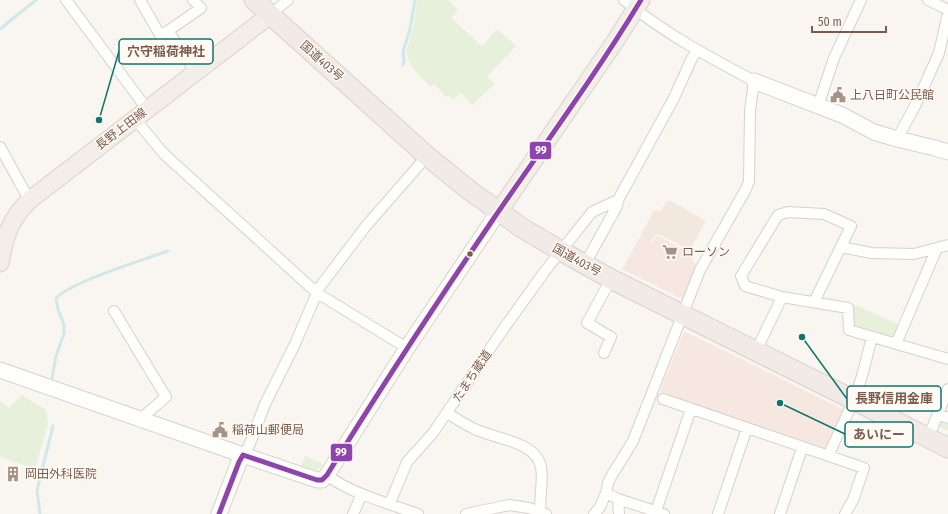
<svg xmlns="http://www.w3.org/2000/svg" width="948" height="514" font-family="'Fira Sans Condensed','Noto Sans JP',sans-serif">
	<rect width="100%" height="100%" fill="#f9f5f0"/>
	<!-- residential -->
	<path fill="#f2e8de" d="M671,201L706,221L690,250L659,234L653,237L651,242L640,237L654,210L660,212L666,202Z"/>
	<!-- commercial -->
	<path fill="#f6e8e1" d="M658,236L687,251L686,253L690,256L698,267L684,300L622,269L640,237L652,243L654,239Z
		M684,331L844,410L825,448L822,449L660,392Z"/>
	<!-- green -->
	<path fill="#e7f0db" d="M417,0H448L458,10L451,18L482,46L497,29L516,46L487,77L495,84L472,105L461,93L453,100L449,95L446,97L435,84L430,87L412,67L406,53L413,27Z
		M853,304L900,325L895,337L892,338L856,327L852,322Z
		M22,395L46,410L48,424L35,469L0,457V402L1,401L9,408Z
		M943,419L948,422V431L937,426L940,420Z
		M305,456L323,464C317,473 310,470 301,466Z"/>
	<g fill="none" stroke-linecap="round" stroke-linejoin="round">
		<!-- stream -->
		<path stroke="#d0e8ea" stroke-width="3" d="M0,29L36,0
			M403,65L404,60L403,52L410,29L415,0
			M52,378L56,356L64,334V325L58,309L56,298C63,291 74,286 83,282C110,270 139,261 168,251
			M40,514L37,490L53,426"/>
		<defs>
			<path id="street" d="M66,0L147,109
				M140,0L160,35L168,31L201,8L193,0
				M928,0L948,10
				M270,15L288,0
				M168,31L196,72
				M818,106L834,58L861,0
				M135,119L164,154L317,293L407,348
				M897,139L916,104L939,53L948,13
				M0,147L26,194L31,199
				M841,247L871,253L914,254L948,245
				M585,264L617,206L618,200
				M814,302L851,226L824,214L788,212L778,215L741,276L745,286L782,297L848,308L849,330L948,359
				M114,311L166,397L146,414L144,420
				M896,344L937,248
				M756,351L782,297
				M604,353L611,337L587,323L611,279
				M663,399L864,468L853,500L845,514
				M447,413C457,419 467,426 477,430C497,439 536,442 541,467C544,483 538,499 541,514
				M938,414L948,418
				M928,438L948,389
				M243,455L249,446L265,404L295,344L319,288L366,226L427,156
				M828,456L854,400L862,376L872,337
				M327,475C349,493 391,504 418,514
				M606,493L618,499L664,514
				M618,499L619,514
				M390,503L407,462L433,433L502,331L545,271L592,212L618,200L674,98L692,58L697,50
				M656,511L691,409
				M353,514L362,494
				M466,514L509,505L529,508L546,514
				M594,514L600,507L606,493L608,483L612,475L633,441L700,270L746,189L749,181L750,111L754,81C709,57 664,33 624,0
				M718,514L747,428
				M780,514L802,448"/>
			<path id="secondary" d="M754,81L842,115L874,132L897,139L935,148L948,152
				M0,370L243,455
				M219,514L239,462L243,455L317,480H322L327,475L407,348L499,211"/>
			<path id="primary" d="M499,211L616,40L641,0
				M0,263C5,236 10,218 31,199L270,15"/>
			<path id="highway" d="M254,0L427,156L469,190L522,228L561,251L611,279L854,400L948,448"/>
		</defs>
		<!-- street casing -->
		<use href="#street" stroke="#d7d1cb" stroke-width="12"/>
		<!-- secondary casing -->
		<use href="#secondary" stroke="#d9d2cb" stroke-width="17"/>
		<!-- primary casing -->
		<use href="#primary" stroke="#dad1cc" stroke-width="19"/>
		<!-- highway casing -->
		<use href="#highway" stroke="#dad1cc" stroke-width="21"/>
		<!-- street -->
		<use href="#street" stroke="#fefefd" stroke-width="10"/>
		<!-- secondary -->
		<use href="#secondary" stroke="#fefefd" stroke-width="15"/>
		<!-- primary -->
		<use href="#primary" stroke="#f3eee8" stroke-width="17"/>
		<!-- highway -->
		<use href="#highway" stroke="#f2eae7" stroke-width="19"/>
		<defs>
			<path id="bus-1" d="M219,514L239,462L243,455L317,480H322L327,475C380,389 435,305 492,221C542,148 595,76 641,0"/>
		</defs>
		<!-- bus-1 casing -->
		<use href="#bus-1" stroke="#fffaf3" stroke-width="8"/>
		<!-- bus-1 -->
		<use href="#bus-1" stroke="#8e44ad" stroke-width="5"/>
	</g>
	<!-- icons -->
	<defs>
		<symbol id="civic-bare" viewBox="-9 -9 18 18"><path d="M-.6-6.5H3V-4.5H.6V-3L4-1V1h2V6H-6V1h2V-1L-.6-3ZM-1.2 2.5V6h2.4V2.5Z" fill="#a69286" stroke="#fffaf3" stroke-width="2.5" paint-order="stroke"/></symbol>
		<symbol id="supermarket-bare" viewBox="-9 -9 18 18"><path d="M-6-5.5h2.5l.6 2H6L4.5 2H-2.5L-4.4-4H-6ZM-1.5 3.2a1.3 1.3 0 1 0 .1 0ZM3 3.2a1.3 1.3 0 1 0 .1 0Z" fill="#a69286" stroke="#fffaf3" stroke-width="2.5" paint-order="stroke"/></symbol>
		<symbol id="building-bare" viewBox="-9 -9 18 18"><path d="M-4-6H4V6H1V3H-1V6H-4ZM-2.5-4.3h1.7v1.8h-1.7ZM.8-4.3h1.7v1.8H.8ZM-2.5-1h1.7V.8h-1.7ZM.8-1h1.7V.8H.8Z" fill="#a69286" stroke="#fffaf3" stroke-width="2.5" paint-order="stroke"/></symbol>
	</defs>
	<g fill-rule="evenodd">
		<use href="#civic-bare" x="827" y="84" width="22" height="22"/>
		<use href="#supermarket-bare" x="659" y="241" width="22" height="22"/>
		<use href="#civic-bare" x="209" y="419" width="22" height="22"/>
		<use href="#building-bare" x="2" y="463" width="22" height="22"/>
	</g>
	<!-- markers -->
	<circle fill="#7a5c4d" stroke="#fffaf3" stroke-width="1.5" cx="470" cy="254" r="3.5"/>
	<g text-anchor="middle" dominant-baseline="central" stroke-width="3" stroke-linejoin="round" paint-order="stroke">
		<!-- street labels -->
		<g font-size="12" fill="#7a5c4d" stroke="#fffaf3">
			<text transform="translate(322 61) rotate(42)">国道403号</text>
			<text transform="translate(121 129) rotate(-37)">長野上田線</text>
			<text transform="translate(577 260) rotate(29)">国道403号</text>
			<text transform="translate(472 376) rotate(-56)">たまち蔵道</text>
		</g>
		<!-- poi labels -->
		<g font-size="12" fill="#7a5c4d" stroke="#fffaf3" text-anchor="start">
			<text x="850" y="95">上八日町公民館</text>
			<text x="682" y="252">ローソン</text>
			<text x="232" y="430">稲荷山郵便局</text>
			<text x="25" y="474">岡田外科医院</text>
		</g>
	</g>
	<!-- callouts -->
	<path fill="none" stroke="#0f766e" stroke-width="1.5" d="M99 120L119 51M802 337L847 399M780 403L845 434"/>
	<g fill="#0f766e" stroke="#fffaf3" stroke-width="1.5">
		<circle cx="99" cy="120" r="4"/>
		<circle cx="802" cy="337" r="4"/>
		<circle cx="780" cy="403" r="4"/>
	</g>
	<g fill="#fffaf3" stroke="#0f766e" stroke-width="1.5">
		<rect x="119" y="39" width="94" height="25" rx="4"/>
		<rect x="847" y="386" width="94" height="25" rx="4"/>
		<rect x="845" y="422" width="68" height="25" rx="4"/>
	</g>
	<g font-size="13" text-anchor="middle" font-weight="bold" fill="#7a5c4d">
		<text x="166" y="56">穴守稲荷神社</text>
		<text x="894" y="403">長野信用金庫</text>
		<text x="879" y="439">あいにー</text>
	</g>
	<g stroke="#fffaf3" stroke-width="1.5">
		<rect x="529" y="141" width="23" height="19" rx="4" fill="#8e44ad"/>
		<rect x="330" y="443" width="23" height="19" rx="4" fill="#8e44ad"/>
	</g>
	<g font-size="11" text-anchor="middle" font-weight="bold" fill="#fff">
		<text x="541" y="154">99</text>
		<text x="341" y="456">99</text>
	</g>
	<!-- scale -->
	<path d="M812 26v6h74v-6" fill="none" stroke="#7a5c4d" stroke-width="2"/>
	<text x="818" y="26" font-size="12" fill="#7a5c4d" stroke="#fffaf3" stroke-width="3" paint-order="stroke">50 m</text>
</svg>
